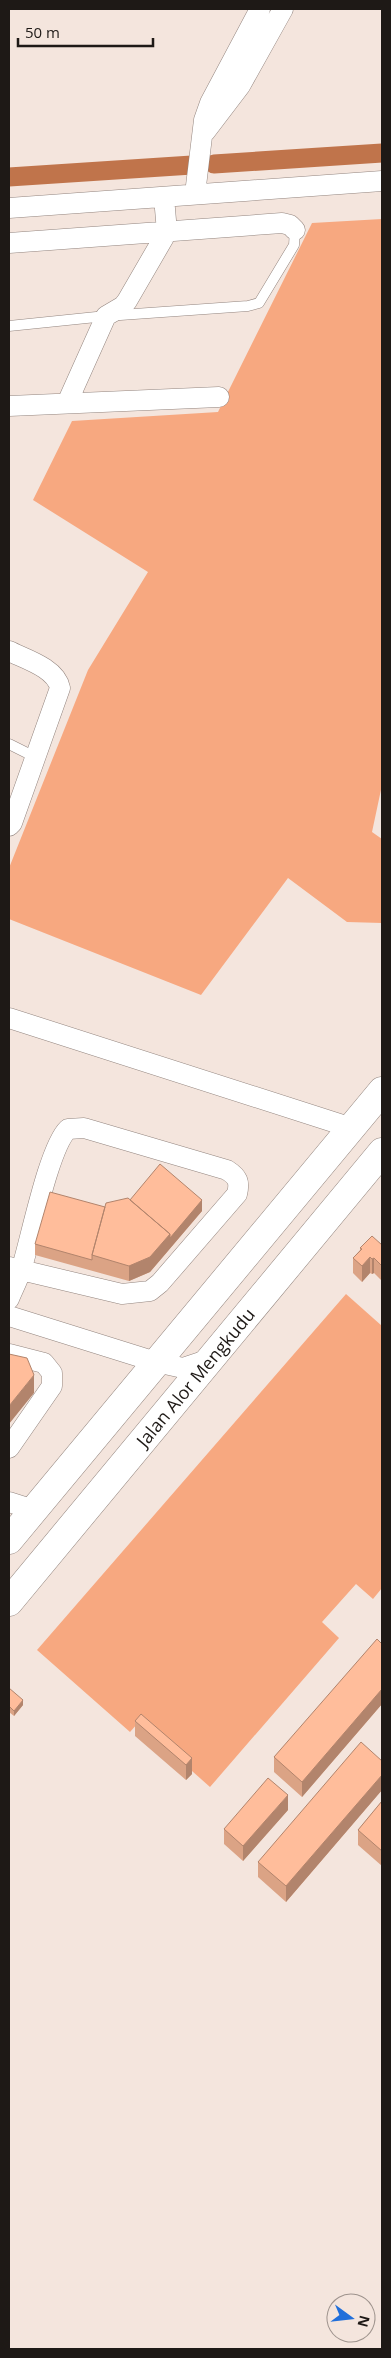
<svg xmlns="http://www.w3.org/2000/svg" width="391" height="2358" font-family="'Open Sans',sans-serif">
	<rect width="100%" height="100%" fill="#f4e5dd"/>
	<!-- green -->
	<path fill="#f7a880" d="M382,219V785L372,832L382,839V923L347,922L288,878L201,995L9,919V868L88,670L148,572L33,500L72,421L218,412L312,223Z
		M346,1294L382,1326V1588L373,1599L356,1584L322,1622L339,1638L210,1787L138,1723L130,1732L37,1650Z"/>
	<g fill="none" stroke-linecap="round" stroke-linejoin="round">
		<!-- canal -->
		<path stroke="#c0744b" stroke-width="19" d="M214,164L382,153
			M9,177L192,165"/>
		<defs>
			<path id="lane" d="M9,326L106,316L248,306L259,303L294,245L295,230
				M9,744L37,758"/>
			<path id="street" d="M205,132L240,86L283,9
				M195,194L204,120L210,103L260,9
				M9,208L382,181
				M9,243L282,223L290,225L295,230
				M67,403L106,316L123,306L127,301L167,232L164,197
				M9,406L219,397
				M9,651C25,659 56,668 60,688L12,823L9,826
				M9,1018L352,1128
				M9,1267L21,1270L122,1294L150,1291L160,1283L237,1194C240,1182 238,1177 227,1170L84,1128L68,1129C49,1147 31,1238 22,1267C19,1278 13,1289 9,1299
				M9,1316L156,1362L183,1368L210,1359
				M9,1354L44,1363L52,1373V1386L9,1448
				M9,1502L34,1510"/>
			<g id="secondary">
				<path d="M9,1540L382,1091"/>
				<path id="s1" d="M9,1602L382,1152"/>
			</g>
		</defs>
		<!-- lane casing -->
		<use href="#lane" stroke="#93857f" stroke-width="11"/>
		<!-- street casing -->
		<use href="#street" stroke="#93857f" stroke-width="21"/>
		<!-- secondary casing -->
		<use href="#secondary" stroke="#93857f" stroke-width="29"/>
		<!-- lane -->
		<use href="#lane" stroke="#fff" stroke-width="10"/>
		<!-- street -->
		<use href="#street" stroke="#fff" stroke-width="20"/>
		<!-- secondary -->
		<use href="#secondary" stroke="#fff" stroke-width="28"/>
	</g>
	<!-- wall -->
	<path fill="#dba385" d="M130,1200L202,1211L150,1272L129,1281L35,1255V1244L105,1207Z
		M382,1245V1281L374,1273L372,1274L370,1273L362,1282L353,1273V1258L360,1250V1248Z
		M382,1644V1704L302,1797L274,1772V1757Z
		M9,1688L23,1705L14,1716L9,1712Z
		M135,1721L192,1758V1774L186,1780L135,1736Z
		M382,1761V1790L286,1902L258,1877V1862Z
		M382,1801V1866L358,1845V1830Z
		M288,1810L243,1861L224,1844V1829Z"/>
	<!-- shaded-wall -->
	<path fill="#b2846c" d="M202,1200V1211L150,1272L129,1281V1266Z
		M370,1257V1273L362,1282V1266Z
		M374,1258V1273L372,1274V1259Z
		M34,1375V1393L9,1424V1406Z
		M382,1689V1704L302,1797V1782Z
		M23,1700V1705L14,1716V1711Z
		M192,1758V1774L186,1780V1765Z
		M382,1775V1790L286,1902V1886Z
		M288,1795V1810L243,1861V1846Z"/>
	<!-- building -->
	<path fill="#ffbd9b" stroke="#b2846c" d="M160,1164L202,1200L170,1238V1234L130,1200Z
		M50,1192L105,1207L92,1255V1260L35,1244Z
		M128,1198L170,1234L150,1257L129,1266L92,1255L106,1203Z
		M372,1236L382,1245V1249L381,1250L382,1251V1266L374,1258L372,1259L370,1257L362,1266L353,1258L362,1249L360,1248Z
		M9,1354L27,1358L34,1375L9,1406Z
		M377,1639L382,1644V1689L302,1782L274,1757Z
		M9,1688L23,1700L14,1711L9,1706Z
		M141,1714L192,1758L186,1765L135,1721Z
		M361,1742L382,1761V1775L286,1886L258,1862Z
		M268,1778L288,1795L243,1846L224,1829Z
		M382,1801V1851L358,1830Z"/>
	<g text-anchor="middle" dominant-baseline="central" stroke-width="5" stroke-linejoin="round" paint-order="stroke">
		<!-- street labels -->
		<g font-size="18" fill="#1e1916" stroke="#f4e5dd">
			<text stroke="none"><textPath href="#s1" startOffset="292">Jalan Alor Mengkudu</textPath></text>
		</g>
	</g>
	<!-- border -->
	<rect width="391" height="2358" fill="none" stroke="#1e1916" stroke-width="20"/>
	<!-- north arrow -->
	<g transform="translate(351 2318) rotate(105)"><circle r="24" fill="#f4e5dd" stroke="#9e938d"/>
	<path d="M0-4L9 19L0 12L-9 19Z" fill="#216fda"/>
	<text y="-8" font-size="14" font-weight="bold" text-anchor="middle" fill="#1e1916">N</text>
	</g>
	<!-- scale -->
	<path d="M18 38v8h135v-8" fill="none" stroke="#1e1916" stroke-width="2.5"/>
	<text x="25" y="38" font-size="15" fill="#1e1916" stroke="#f4e5dd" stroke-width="4" paint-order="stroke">50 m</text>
</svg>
